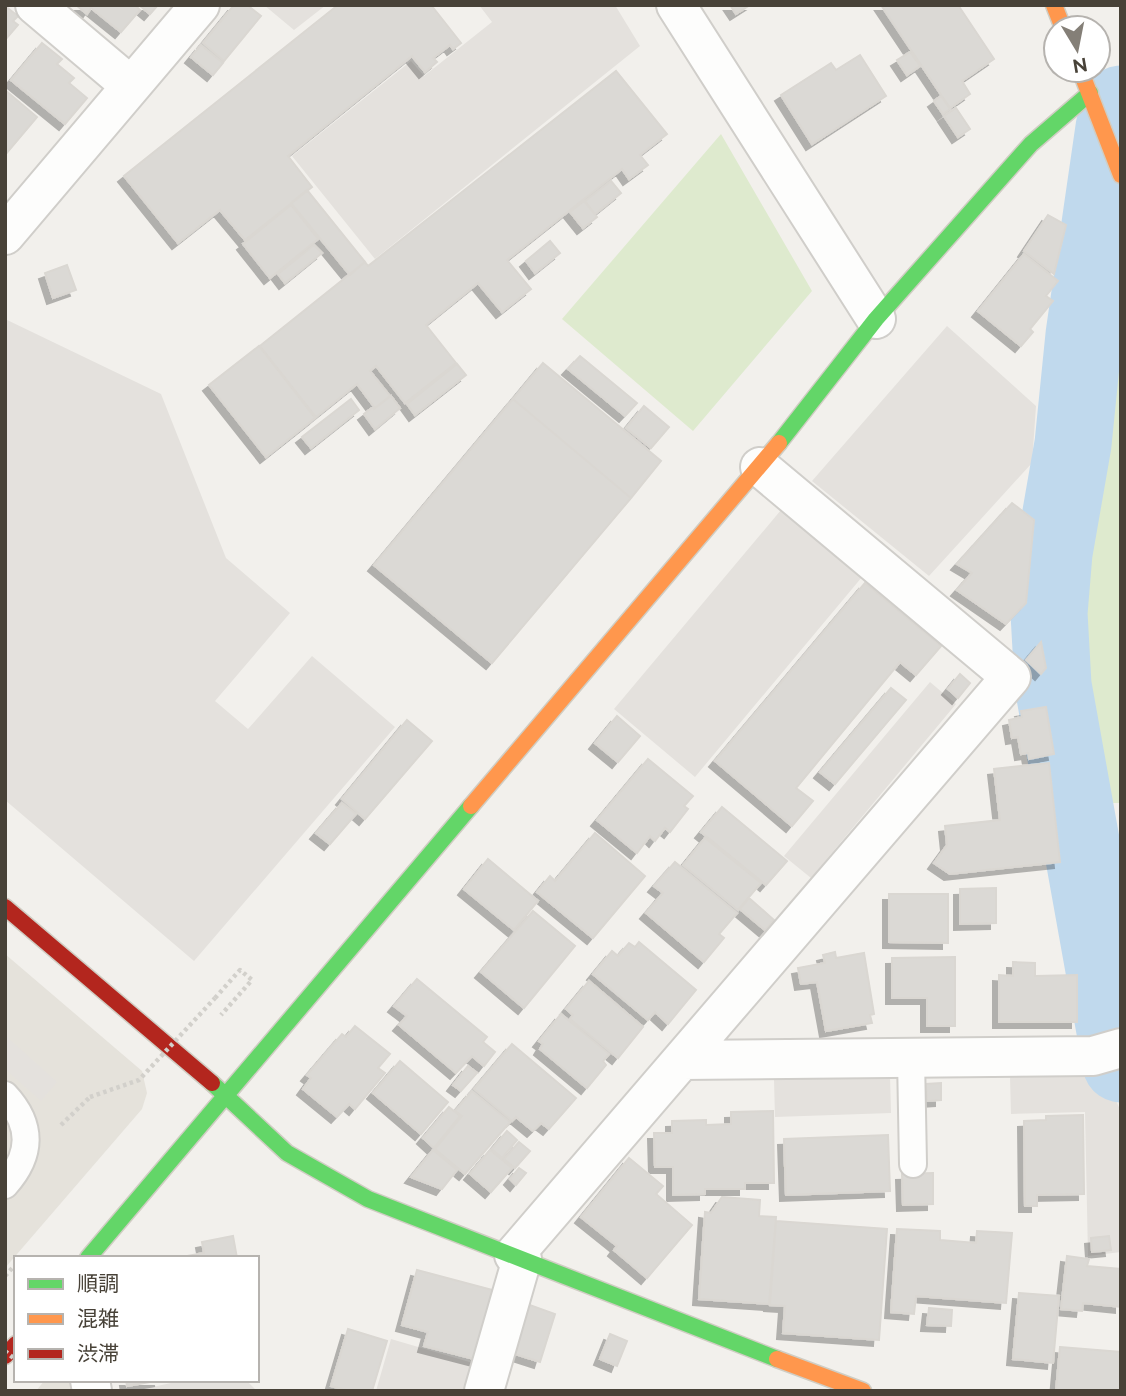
<svg xmlns="http://www.w3.org/2000/svg" width="1126" height="1396" font-family="Raleway,'Noto Sans JP',sans-serif">
	<defs>
		<filter id="shadow"><feDropShadow dx="-6" dy="6" stdDeviation="0" flood-color="#0004"/></filter>
	</defs>
	<rect width="100%" height="100%" fill="#f2f0ec"/>
	<!-- residential -->
	<path fill="#e5e2db" d="M5,954L142,1071L147,1093L142,1109L5,1268Z
		M45,1380H78L81,1391H36Z"/>
	<!-- green -->
	<path fill="#deeace" d="M721,134L812,291L693,431L562,319Z
		M1117,318L1121,329V737L1119,738L1121,803H1095L1088,740L1069,630L1073,572L1105,334Z"/>
	<!-- parking -->
	<path fill="#e4e1dd" d="M264,5H326L294,30Z
		M479,5H615L640,46L375,259L292,156L411,61L424,76L492,22Z
		M5,319L161,394L226,558L290,613L215,701L248,729L312,656L395,727L194,961L5,800Z
		M947,326L1036,406L1032,463L929,576L812,481Z
		M781,510L862,577L695,777L614,709Z
		M930,682L956,704L811,878L784,856Z
		M5,1035L57,1082L41,1101L5,1069Z
		M1105,1075L1121,1112V1252L1088,1256L1085,1112L1011,1114L1010,1077Z
		M890,1076L891,1113L775,1117L774,1080Z
		M391,1339L483,1366L475,1391H376Z
		M185,1380H246L257,1391H134Z"/>
	<g fill="none" stroke-linecap="round" stroke-linejoin="round">
		<!-- river -->
		<path stroke="#c0d9ed" stroke-width="77" d="M1121,104L1114,128L1084,335L1073,444L1054,553L1049,613L1053,685L1121,1064"/>
	</g>
	<!-- building -->
	<path fill="#dbd9d5" stroke="#dad7d2" stroke-width="2" filter="url(#shadow)" d="M76,5H135L140,10L121,32L91,8L87,14Z
		M139,5H158L150,14Z
		M234,5H247L261,16L224,61L203,43Z
		M338,5H431L461,43L453,49L450,45L433,58L437,62L425,72L412,56L288,156L312,187L245,240L220,210L178,243L124,176Z
		M730,5H750L736,14Z
		M881,5H958L994,59L962,81L970,94L950,108Z
		M5,6L18,16L13,21L18,25L5,40Z
		M42,43L62,59L57,64L74,78L69,83L87,98L65,124L11,80Z
		M201,45L223,63L213,75L191,57Z
		M910,52L920,66L907,75L897,60Z
		M860,55L886,96L812,144L781,95L831,63L836,70Z
		M616,71L667,134L640,155L648,165L629,179L622,169L507,260L531,289L502,312L478,283L426,325L456,363L405,403L376,366L370,371L390,396L375,408L357,384L316,417L260,346L365,262L368,266Z
		M5,90L37,117L5,155Z
		M941,96L950,109L943,114L934,101Z
		M956,108L970,129L958,137L944,116Z
		M611,181L621,193L595,214L585,201Z
		M307,190L365,262L350,275L291,203Z
		M584,201L597,217L583,228L570,212Z
		M291,205L318,239L270,278L243,244Z
		M1048,215L1066,225L1054,274L1024,251Z
		M550,241L560,253L535,273L526,261Z
		M314,245L322,253L285,283L278,274Z
		M1024,254L1058,281L1046,296L1053,301L1030,329L1033,332L1021,346L978,311Z
		M67,265L76,290L53,298L45,273Z
		M259,346L315,418L266,457L209,385Z
		M580,356L637,403L625,416L568,369Z
		M543,363L661,461L631,498L513,399Z
		M457,364L466,375L415,415L407,404Z
		M391,396L400,408L375,429L364,414L373,407L374,409Z
		M351,399L359,410L311,448L302,437Z
		M513,399L631,498L492,663L374,565Z
		M644,406L669,427L651,448L626,428Z
		M1012,503L1034,520L1026,603L1006,624L957,590L972,573L957,564Z
		M865,583L941,646L916,675L900,662L796,788L813,801L792,826L715,761Z
		M1041,642L1046,668L1041,674L1026,660Z
		M960,674L970,683L958,698L948,689Z
		M891,688L906,700L835,784L820,772Z
		M1046,707L1054,754L1029,759L1028,753L1021,754L1018,737L1012,738L1009,720L1022,717L1021,711Z
		M617,716L640,736L618,762L595,743Z
		M407,720L432,741L365,819L342,799Z
		M648,759L693,796L684,806L688,809L670,832L665,828L655,841L650,836L637,853L597,820Z
		M1049,763L1060,862L950,874L934,863L947,845L945,826L1000,820L994,769Z
		M342,803L356,814L330,844L316,833Z
		M722,807L787,861L766,885L701,832Z
		M595,833L645,876L593,938L537,892L550,876L555,881Z
		M705,838L761,883L738,910L683,865Z
		M488,859L538,901L514,930L464,889Z
		M675,862L737,913L719,934L724,938L704,962L646,913L663,893L654,886Z
		M996,888V923L960,924V889Z
		M889,894H948V943L889,942Z
		M749,898L774,920L765,930L740,909Z
		M533,911L575,946L524,1008L481,972Z
		M639,942L696,990L668,1024L655,1012L648,1020L593,974L612,951L618,956L629,943L635,947Z
		M835,952L836,958L864,953L874,1014L870,1015L872,1023L826,1031L817,982L801,984L798,968L825,963L823,955Z
		M955,957V1026H927V998H892V958Z
		M1013,962L1035,963V976L1077,975V1022H999V975L1013,976Z
		M417,979L487,1037L483,1042L495,1052L484,1066L472,1056L456,1073L399,1025L407,1016L394,1006Z
		M589,981L643,1027L618,1058L570,1019L573,1015L566,1009Z
		M561,1014L609,1054L603,1061L606,1065L587,1088L540,1049L543,1044L539,1041Z
		M355,1026L390,1054L378,1068L385,1073L355,1109L349,1104L337,1117L303,1089L311,1078L307,1075L342,1034L346,1037Z
		M512,1044L576,1098L549,1129L541,1123L533,1131L516,1117L512,1121L474,1089Z
		M400,1061L448,1102L421,1134L373,1093Z
		M468,1066L477,1073L461,1091L453,1085Z
		M941,1083V1100L927,1101L926,1084Z
		M472,1091L510,1122L465,1174L435,1149L462,1116L455,1111Z
		M449,1107L460,1116L434,1148L423,1138Z
		M773,1111L774,1183H745V1189H705V1194L673,1195V1167H655L654,1133H672V1121L706,1120V1125L731,1124V1112Z
		M1083,1115L1084,1194L1037,1195V1206H1025L1024,1121L1046,1120V1116Z
		M507,1131L517,1140L502,1158L492,1149Z
		M888,1135L890,1191L786,1195L784,1139Z
		M519,1142L530,1151L515,1168L504,1159Z
		M433,1150L457,1170L442,1189L411,1177Z
		M490,1150L512,1168L491,1192L470,1174Z
		M629,1158L663,1186L656,1194L692,1225L647,1278L614,1250L617,1246L581,1217Z
		M519,1168L526,1173L516,1185L510,1179Z
		M933,1173V1204L903,1205L902,1174Z
		M722,1197L760,1200L759,1216L776,1217L769,1304L699,1299L705,1212L711,1213Z
		M776,1221L887,1229L879,1340L783,1333L785,1306L770,1305Z
		M897,1229L940,1231V1240L976,1243L977,1231L1012,1233L1006,1303L916,1296L914,1314L891,1312Z
		M233,1236L237,1258H176L204,1253L202,1242Z
		M1109,1236L1111,1250L1092,1252L1091,1238Z
		M1067,1256L1089,1259L1087,1266L1121,1269V1307L1083,1303L1082,1311L1061,1309Z
		M417,1270L496,1291L478,1360L424,1346L428,1332L402,1325Z
		M1019,1293L1059,1296L1053,1363L1013,1359Z
		M524,1303L555,1314L540,1362L509,1352Z
		M929,1308L952,1310L951,1326L927,1325Z
		M348,1329L387,1341L372,1391H349L331,1386Z
		M610,1334L627,1341L617,1366L600,1359Z
		M1060,1347L1121,1352V1391H1056Z
		M126,1380H161L127,1386Z"/>
	<g fill="none" stroke-linecap="round" stroke-linejoin="round">
		<defs>
			<path id="lane" d="M911,1058L913,1164
				M5,1095C33,1125 32,1155 5,1185"/>
			<path id="street" d="M35,5L131,86
				M676,5L876,319
				M5,235L200,5
				M682,1060L1093,1056L1121,1048
				M514,1255L1011,677L760,467
				M90,1380L92,1391
				M484,1391L522,1259"/>
			<path id="fast" d="M779,443L876,319L1031,144L1090,93
				M212,1083L287,1153L368,1199L777,1359
				M88,1258L471,806"/>
			<path id="slow" d="M1054,5L1063,28
				M1081,72L1121,175
				M471,806L779,443
				M777,1359L863,1391"/>
			<path id="jam" d="M5,907L212,1083
				M5,1356L16,1344"/>
		</defs>
		<!-- lane casing -->
		<use href="#lane" stroke="#d0ceca" stroke-width="30"/>
		<!-- street casing -->
		<use href="#street" stroke="#d0ceca" stroke-width="42"/>
		<!-- fast casing -->
		<use href="#fast" stroke="#d0cdc3" stroke-width="19"/>
		<!-- slow casing -->
		<use href="#slow" stroke="#d0cdc3" stroke-width="19"/>
		<!-- jam casing -->
		<use href="#jam" stroke="#d0cdc3" stroke-width="19"/>
		<!-- path -->
		<path stroke="#d2d0cb" stroke-width="4.5" stroke-dasharray="3.5 3.5" stroke-linecap="butt" d="M215,998L240,970L252,980L221,1015
			M61,1125L90,1097
			M5,1276L16,1264"/>
		<!-- lane -->
		<use href="#lane" stroke="#fdfdfc" stroke-width="26"/>
		<!-- street -->
		<use href="#street" stroke="#fdfdfc" stroke-width="38"/>
		<!-- fast -->
		<use href="#fast" stroke="#63d668" stroke-width="16"/>
		<!-- slow -->
		<use href="#slow" stroke="#ff974d" stroke-width="16"/>
		<!-- jam -->
		<use href="#jam" stroke="#b3261e" stroke-width="16"/>
		<!-- path-bridge -->
		<path stroke="#d2d0cb" stroke-width="4.5" stroke-dasharray="3.5 3.5" stroke-linecap="butt" d="M90,1097L139,1080L215,998
			M5,1351L16,1360"/>
	</g>
	<!-- border -->
	<rect width="1126" height="1396" fill="none" stroke="#484238" stroke-width="14"/>
	<!-- legend -->
	<rect x="14" y="1256" width="245" height="126" fill="#ffffff" stroke="#b6b3af" stroke-width="2"/>
	<rect x="28" y="1279" width="35" height="10" fill="#63d668" stroke="#b6b3af" stroke-width="2"/>
	<text x="77" y="1291" font-size="21" fill="#484238">順調</text>
	<rect x="28" y="1314" width="35" height="10" fill="#ff974d" stroke="#b6b3af" stroke-width="2"/>
	<text x="77" y="1326" font-size="21" fill="#484238">混雑</text>
	<rect x="28" y="1349" width="35" height="10" fill="#b3261e" stroke="#b6b3af" stroke-width="2"/>
	<text x="77" y="1361" font-size="21" fill="#484238">渋滞</text>
	<!-- north arrow -->
	<g transform="translate(1077 49) rotate(170)"><circle r="33" fill="#ffffff" stroke="#b6b3af" stroke-width="2"/>
	<path d="M0-5L12 26L0 18L-12 26Z" fill="#847f77"/>
	<text y="-10" font-size="19" font-weight="bold" text-anchor="middle" fill="#484238">N</text>
	</g>
</svg>
